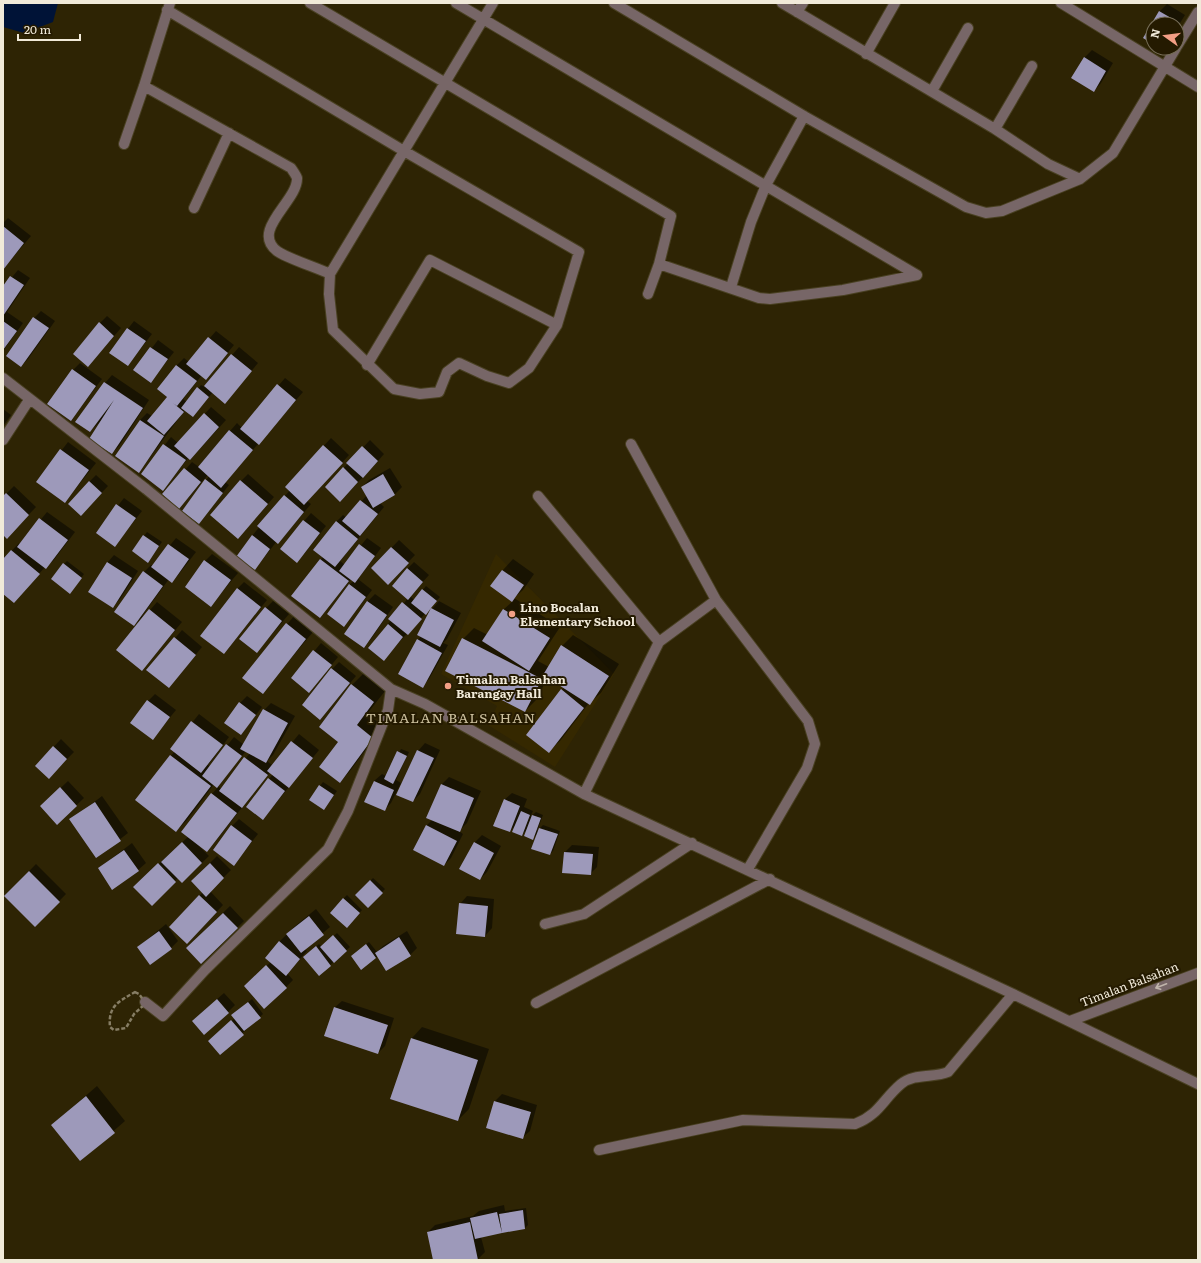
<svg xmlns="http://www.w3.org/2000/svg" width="1201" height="1263" font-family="Literata,serif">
	<rect width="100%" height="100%" fill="#2e2404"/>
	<!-- built -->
	<path fill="#352800" d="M496,554L614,674L555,767L488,725L497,706L441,674Z"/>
	<!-- water -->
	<path fill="#001337" d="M3,3H58L53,22L24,33L3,27Z"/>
	<!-- shadow -->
	<path fill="#0007" fill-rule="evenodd" d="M1167,4L1185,15L1177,28V24H1153V43L1144,37L1160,11Z
		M1092,50L1113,63L1101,83L1094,91L1073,78L1085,57Z
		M8,218L31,236L3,269V223Z
		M18,270L30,278L7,312L23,323L3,351V288Z
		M41,311L55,321L28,359L21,366L34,318Z
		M107,316L121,328L95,358L100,323Z
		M134,321L152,334L128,365L110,352Z
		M216,331L234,345L206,379L202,375L183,399L187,402L201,385L205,387L239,347L258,363L225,403L213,392L196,412L185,410L139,472L140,420L147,413L152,416L168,397L158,389L177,365L184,358L189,362Z
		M158,340L174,352L151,381L135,370Z
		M80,363L102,379L71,420L73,370Z
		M112,375L149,400L119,446L112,453L101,421L90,431L105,383Z
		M285,378L303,392L225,482L229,485L199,523L206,480L209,476L208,475L186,500L164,494L192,462L199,467L237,423L242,428Z
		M211,407L226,420L197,452L189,457L163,490L142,474L171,437L178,443Z
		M3,409L11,415L3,426Z
		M331,438L349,455L307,501L311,504L285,535L278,542L277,541L255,569L252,536L290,490L286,487Z
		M370,440L384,454L370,470L347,493L326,487Z
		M68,442L96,463L65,502L38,481Z
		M390,468L402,487L395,494L380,503L384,507L340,561L345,565L367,538L381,548L358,579L372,590L344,626L349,585L354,581L351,579L320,617L293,596L323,557L336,522L343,515L347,518L367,495L362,487L369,480Z
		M248,474L274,497L245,530L241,481Z
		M96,475L108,486L88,507L89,482Z
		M14,486L36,507L14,530L3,533V497Z
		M124,498L142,511L115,545L97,532Z
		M47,512L75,532L53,561L45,567L14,602L3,593V560L19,543L20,545Z
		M311,513L326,526L304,554L281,548Z
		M147,532L162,542L148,561L133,551Z
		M176,538L196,552L179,574L172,582L169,579L142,616L144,617L157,602L182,622L142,670L144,617L143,616L134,625L116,611L144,572L151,565L153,566Z
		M399,540L415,555L388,583L372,568Z
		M212,554L238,573L211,605L205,561Z
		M114,555L138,571L120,599L113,606L107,563Z
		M513,559L534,574L523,590L514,598L560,627L538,661L549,667L562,646L573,635L619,664L601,693L589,703L560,741L549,751L562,690L564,687L548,677L536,700L525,711L463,639L474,628L488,635L504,609L513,601L491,586L503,570Z
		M67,561L84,574L73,589L64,564Z
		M414,562L429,575L410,596L414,600L426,586L440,597L383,660L388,624L408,598L407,569Z
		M244,582L267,600L224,653L237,589Z
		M375,594L393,607L371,639L364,646L346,633L368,601Z
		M273,601L289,614L257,652L266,608Z
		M439,601L461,613L447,639L443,643L448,645L429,679L422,686L418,640L421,636L419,634L433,608Z
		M294,616L313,632L262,693L243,678Z
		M182,630L202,647L169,687L148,670Z
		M321,643L338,657L316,684L292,678Z
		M339,662L356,676L320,719L332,669Z
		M363,674L385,691L367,714L383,726L350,771L340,782L339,741L352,685Z
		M155,694L176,710L153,738L148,701Z
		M247,696L262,707L241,734L240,703Z
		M271,703L295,716L273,755L267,761L273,766L299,734L319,750L263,819L248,807L273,774L270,772L214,843L207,850L199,846L209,856L182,882L178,878L152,904L134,887L189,836L212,794L218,787L214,784L187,820L176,831L171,756L175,751L171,749L199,714L229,737L208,765L210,767L234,737L244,745L264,710ZM246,751L250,753L221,789L218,786Z
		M61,739L74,752L56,770L36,766Z
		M425,743L440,750L420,794L413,801L418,751Z
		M401,749L409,752L396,780L401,783L391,803L384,810L374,781L382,774L386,776Z
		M449,777L481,791L467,823L459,831L463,834L451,858L444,865L426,826L433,819L428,817L442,784Z
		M68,781L84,798L57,824L49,799Z
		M323,782L337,791L324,809L320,786Z
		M512,793L527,799L524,807L533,811L530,817L536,812L543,815L537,831L543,825L560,831L553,851L550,854L538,833L532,839L527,829L522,835L516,825L510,831L504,800Z
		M102,796L128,833L97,857L71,820Z
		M239,819L258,834L234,864L232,826Z
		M482,835L501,846L487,872L480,879L475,842Z
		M132,843L146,863L138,870L99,868Z
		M572,845L599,847L597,867L590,874L563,872L565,852Z
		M217,856L231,870L210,891L223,905L187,943L170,927L203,892L192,881Z
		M36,864L66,894L35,926L5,896Z
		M373,878L385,889L368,907L356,895Z
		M347,895L362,910L347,927L343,899Z
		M467,896L494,899L492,928L485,936L460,904Z
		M230,906L244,921L201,963L187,948Z
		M316,909L330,927L304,949L307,951L287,973L293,980L286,987L252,979L271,962L266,958L280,941L294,927Z
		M166,924L178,941L171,948L138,947Z
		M407,931L417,948L410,955L378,956L376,958L355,953L369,942L377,952L383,946Z
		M337,933L350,947L319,975L308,954L319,944L322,947Z
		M224,993L235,1005L228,1012L200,1014Z
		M252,999L263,1014L220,1054L216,1034L235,1018L236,1012Z
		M342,1001L394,1018L385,1046L378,1053L334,1008Z
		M422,1027L489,1049L469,1109L458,1120L412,1038Z
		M97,1086L125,1121L80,1160L52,1125Z
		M502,1094L537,1105L530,1131L522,1138L495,1101Z
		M504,1205L505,1211L526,1208L528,1225L525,1228L503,1231L481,1237L485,1252L478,1259L434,1260L428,1232L435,1225L473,1216L479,1211Z"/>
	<!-- building -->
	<path fill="#9d99ba" d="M1159,11L1178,22L1177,24H1153V44L1143,38Z
		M1084,57L1106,71L1094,92L1071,78Z
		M3,226L24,243L3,270Z
		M10,276L24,285L3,316V286Z
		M33,317L49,328L21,367L6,356Z
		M3,321L17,331L3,350Z
		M99,322L114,336L88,367L73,354Z
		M127,328L146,341L128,366L109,353Z
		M208,337L228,353L206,380L186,364Z
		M150,347L168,359L151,383L133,370Z
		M231,354L252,371L225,404L204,386Z
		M176,365L197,381L177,406L173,403L184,412L164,435L147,421L167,397L157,389Z
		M72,369L96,386L71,421L47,404Z
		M104,382L143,408L112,454L89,439L114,400L90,432L75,422Z
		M277,384L296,400L259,445L240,429Z
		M197,387L209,397L193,417L181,408Z
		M204,413L219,427L190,460L174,446Z
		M140,420L164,436L139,473L115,456Z
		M229,430L253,450L221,488L198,467Z
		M163,444L186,460L163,491L141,474Z
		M323,445L343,463L304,505L285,487Z
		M362,446L378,461L363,478L346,463Z
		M60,449L89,470L65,503L36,482Z
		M343,467L358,482L340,502L325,487Z
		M184,468L201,482L179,509L162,494Z
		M383,474L395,495L373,508L361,487Z
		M205,479L223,493L199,524L182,511Z
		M240,480L268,504L238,539L210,515Z
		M89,481L102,493L81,516L68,504Z
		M6,493L29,515L7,539L3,535V496Z
		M284,495L304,512L278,544L257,526Z
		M360,500L378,514L360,536L342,521Z
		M116,504L136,518L115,547L96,533Z
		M39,518L68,540L46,569L17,547Z
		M303,520L320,533L297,563L280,549Z
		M336,521L358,539L335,567L313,550Z
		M143,535L159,546L148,563L132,551Z
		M252,535L270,549L255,570L236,557Z
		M168,544L189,559L172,583L151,567Z
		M359,544L375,556L355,583L339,571Z
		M391,547L409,563L388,585L371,568Z
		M11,550L40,574L14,603L3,594V559Z
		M320,559L349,581L320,618L291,596Z
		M204,560L231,580L211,607L185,587Z
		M107,562L132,578L113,608L88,592Z
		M63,563L82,578L70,594L51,579Z
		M407,568L423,582L408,600L392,586Z
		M502,570L524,585L512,602L490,586Z
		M143,571L163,586L134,626L114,612Z
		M349,584L366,597L344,627L327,614Z
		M237,588L261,607L224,654L200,636Z
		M422,589L437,601L431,608L454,620L440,647L417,635L431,608L426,615L411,603Z
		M367,601L387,615L364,648L344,634Z
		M402,602L422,619L408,635L388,619Z
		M265,607L282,621L257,653L239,639Z
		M149,609L175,630L142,671L116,650Z
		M503,609L550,638L529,671L482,641Z
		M286,623L306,639L263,694L242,678Z
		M388,624L403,637L384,661L368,648Z
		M174,637L196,655L169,688L146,670Z
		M462,638L542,679L525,712L445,671Z
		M417,639L442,653L423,688L398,674Z
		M561,645L609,676L590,705L543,675Z
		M313,650L332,665L309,693L291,678Z
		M331,668L350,683L320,720L302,705Z
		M351,684L374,702L357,725L373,738L340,783L319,767L338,742L319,727Z
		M561,689L584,708L549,753L526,735Z
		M147,700L170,717L153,740L130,723Z
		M239,702L256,715L241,735L224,723Z
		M263,709L288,723L266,763L240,749Z
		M191,721L223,745L201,773L170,749Z
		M291,741L313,758L289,788L267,771Z
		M226,744L242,756L217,788L202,776Z
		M53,746L67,759L49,779L35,766Z
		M417,750L434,758L413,802L396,795Z
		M397,751L407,756L393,784L384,779Z
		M170,755L211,786L176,832L135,800Z
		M244,757L268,775L242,808L219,791Z
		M268,778L285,791L263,820L246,807Z
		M374,781L394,790L385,811L364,802Z
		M441,784L474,798L460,832L426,818Z
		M319,785L334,795L324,810L309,800Z
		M60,787L77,806L57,825L40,806Z
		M211,793L237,813L207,852L181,832Z
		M504,799L520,806L510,832L493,826Z
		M95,802L121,841L96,858L69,819Z
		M521,811L530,815L522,836L512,832Z
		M532,815L541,818L533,840L524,836Z
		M231,825L252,841L234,866L213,850Z
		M426,825L457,841L444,866L413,850Z
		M539,828L558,834L550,855L531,849Z
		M182,842L202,863L182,883L161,862Z
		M474,842L494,853L480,880L459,869Z
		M124,850L139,871L112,890L98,868Z
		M564,852L593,854L591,875L562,873Z
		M158,863L176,882L152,906L133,887Z
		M210,863L224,878L206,897L191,881Z
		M29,871L60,902L35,927L4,896Z
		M370,880L383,893L368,908L355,895Z
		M199,895L217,912L187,944L169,927Z
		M343,898L360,913L347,928L330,913Z
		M459,903L488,906L485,937L456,934Z
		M223,913L238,928L201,964L186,948Z
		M309,916L324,935L301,953L286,934Z
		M159,931L172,949L150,965L137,947Z
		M333,935L347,951L334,963L320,947Z
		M399,937L411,956L386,971L375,953Z
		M279,941L300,959L286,976L265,958Z
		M366,944L376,958L361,970L351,956Z
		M316,946L331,966L319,976L303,957Z
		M266,965L287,988L264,1009L244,986Z
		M217,999L229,1013L204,1035L192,1021Z
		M248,1002L261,1018L244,1031L231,1015Z
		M334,1007L388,1025L378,1054L324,1036Z
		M231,1020L244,1035L220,1055L208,1041Z
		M411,1038L478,1060L458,1121L390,1099Z
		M86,1096L115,1133L80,1161L51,1125Z
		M494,1101L531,1112L523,1139L486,1128Z
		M523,1210L525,1229L502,1233L499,1214Z
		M497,1212L502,1233L475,1239L470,1218Z
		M470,1222L478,1260H433L427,1232Z"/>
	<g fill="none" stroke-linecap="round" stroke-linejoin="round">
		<defs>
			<path id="minor" d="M310,3L671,216L659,264L648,294
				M456,3L917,275
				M614,3L804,116L966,207L986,213L1002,211L1080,179L1113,153L1176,48
				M782,3L995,129L1048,164L1080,179
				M1061,3L1198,87
				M167,10L404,151L579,252L557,325L529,368L509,383L487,376L459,363L447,372L439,392L420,394L394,389L333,330L329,294L330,274C384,183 439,94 493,3
				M797,12L803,3
				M1177,46L1198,12
				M866,54L895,3
				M144,86L291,168C293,171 296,175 297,178C298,201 250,230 277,251C286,258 318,268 330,274
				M932,91L968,28
				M995,129L1032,66
				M124,144L144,86L170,3
				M194,208L229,133
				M659,264L759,298L770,299L843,290L917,275
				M731,287L751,222L766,185L804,116
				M367,365L430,260L557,325
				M3,378L146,489L391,689L425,704L584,794L1013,994L1198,1084
				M3,440L29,400
				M631,444L716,600L808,721L815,744L807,768L748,869
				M538,496L659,642
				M584,794L659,642L716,600
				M545,924L584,914L692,843
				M145,1002L163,1016L205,970L328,849L348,811L388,710L391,689
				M536,1003L770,879
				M1070,1021L1198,973
				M599,1150L743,1120L855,1124C879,1115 883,1099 901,1084C914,1073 934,1078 948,1072L1013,994"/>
		</defs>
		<!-- minor casing -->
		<use href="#minor" stroke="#494022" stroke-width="12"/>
		<!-- path -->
		<path stroke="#867d64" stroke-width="2.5" stroke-dasharray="4 2" stroke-linecap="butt" d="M135,992L139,994L145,1002L144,1005L134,1014L126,1028L114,1030L110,1027C108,1006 118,1002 135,992Z"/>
		<!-- minor -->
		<use href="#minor" stroke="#776667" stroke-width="10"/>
	</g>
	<!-- one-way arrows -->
	<defs><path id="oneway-shaft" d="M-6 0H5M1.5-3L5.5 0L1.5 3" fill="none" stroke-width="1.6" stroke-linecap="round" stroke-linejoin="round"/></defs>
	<use stroke="#c0b5ab" href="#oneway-shaft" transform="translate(1161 986) rotate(159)"/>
	<!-- markers -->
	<g fill="#f39f85" stroke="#241a00" stroke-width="1.5">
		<circle cx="512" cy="614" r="4"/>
		<circle cx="448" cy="686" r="4"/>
	</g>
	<g text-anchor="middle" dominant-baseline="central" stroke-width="4" stroke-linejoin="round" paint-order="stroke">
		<!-- poi labels -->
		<g font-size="12" font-weight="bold" fill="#f1ead9" stroke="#241a00" text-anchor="start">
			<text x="520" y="607">Lino Bocalan<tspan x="520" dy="14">Elementary School</tspan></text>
			<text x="456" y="679">Timalan Balsahan<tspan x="456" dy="14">Barangay Hall</tspan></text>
		</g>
		<!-- street labels -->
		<g font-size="12" fill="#f1ead9" stroke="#241a00">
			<text transform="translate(1129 984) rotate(-21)">Timalan Balsahan</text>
		</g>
		<!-- quarter labels -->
		<g font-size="14" letter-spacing="1" fill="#cbbf9c" stroke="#241a00">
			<text x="451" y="717">TIMALAN BALSAHAN</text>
		</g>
	</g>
	<!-- border -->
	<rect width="1201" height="1263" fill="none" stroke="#f1ead9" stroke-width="8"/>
	<!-- north arrow -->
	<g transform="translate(1165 36) rotate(284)"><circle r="19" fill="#241a00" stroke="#766d57"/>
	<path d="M0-3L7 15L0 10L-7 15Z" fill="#f39f85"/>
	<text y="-6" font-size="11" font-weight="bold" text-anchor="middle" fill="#f1ead9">N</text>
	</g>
	<!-- scale -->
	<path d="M18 34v6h62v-6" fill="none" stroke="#f1ead9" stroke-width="2"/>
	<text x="24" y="34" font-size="12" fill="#f1ead9" stroke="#241a00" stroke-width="3" paint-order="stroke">20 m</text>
</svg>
